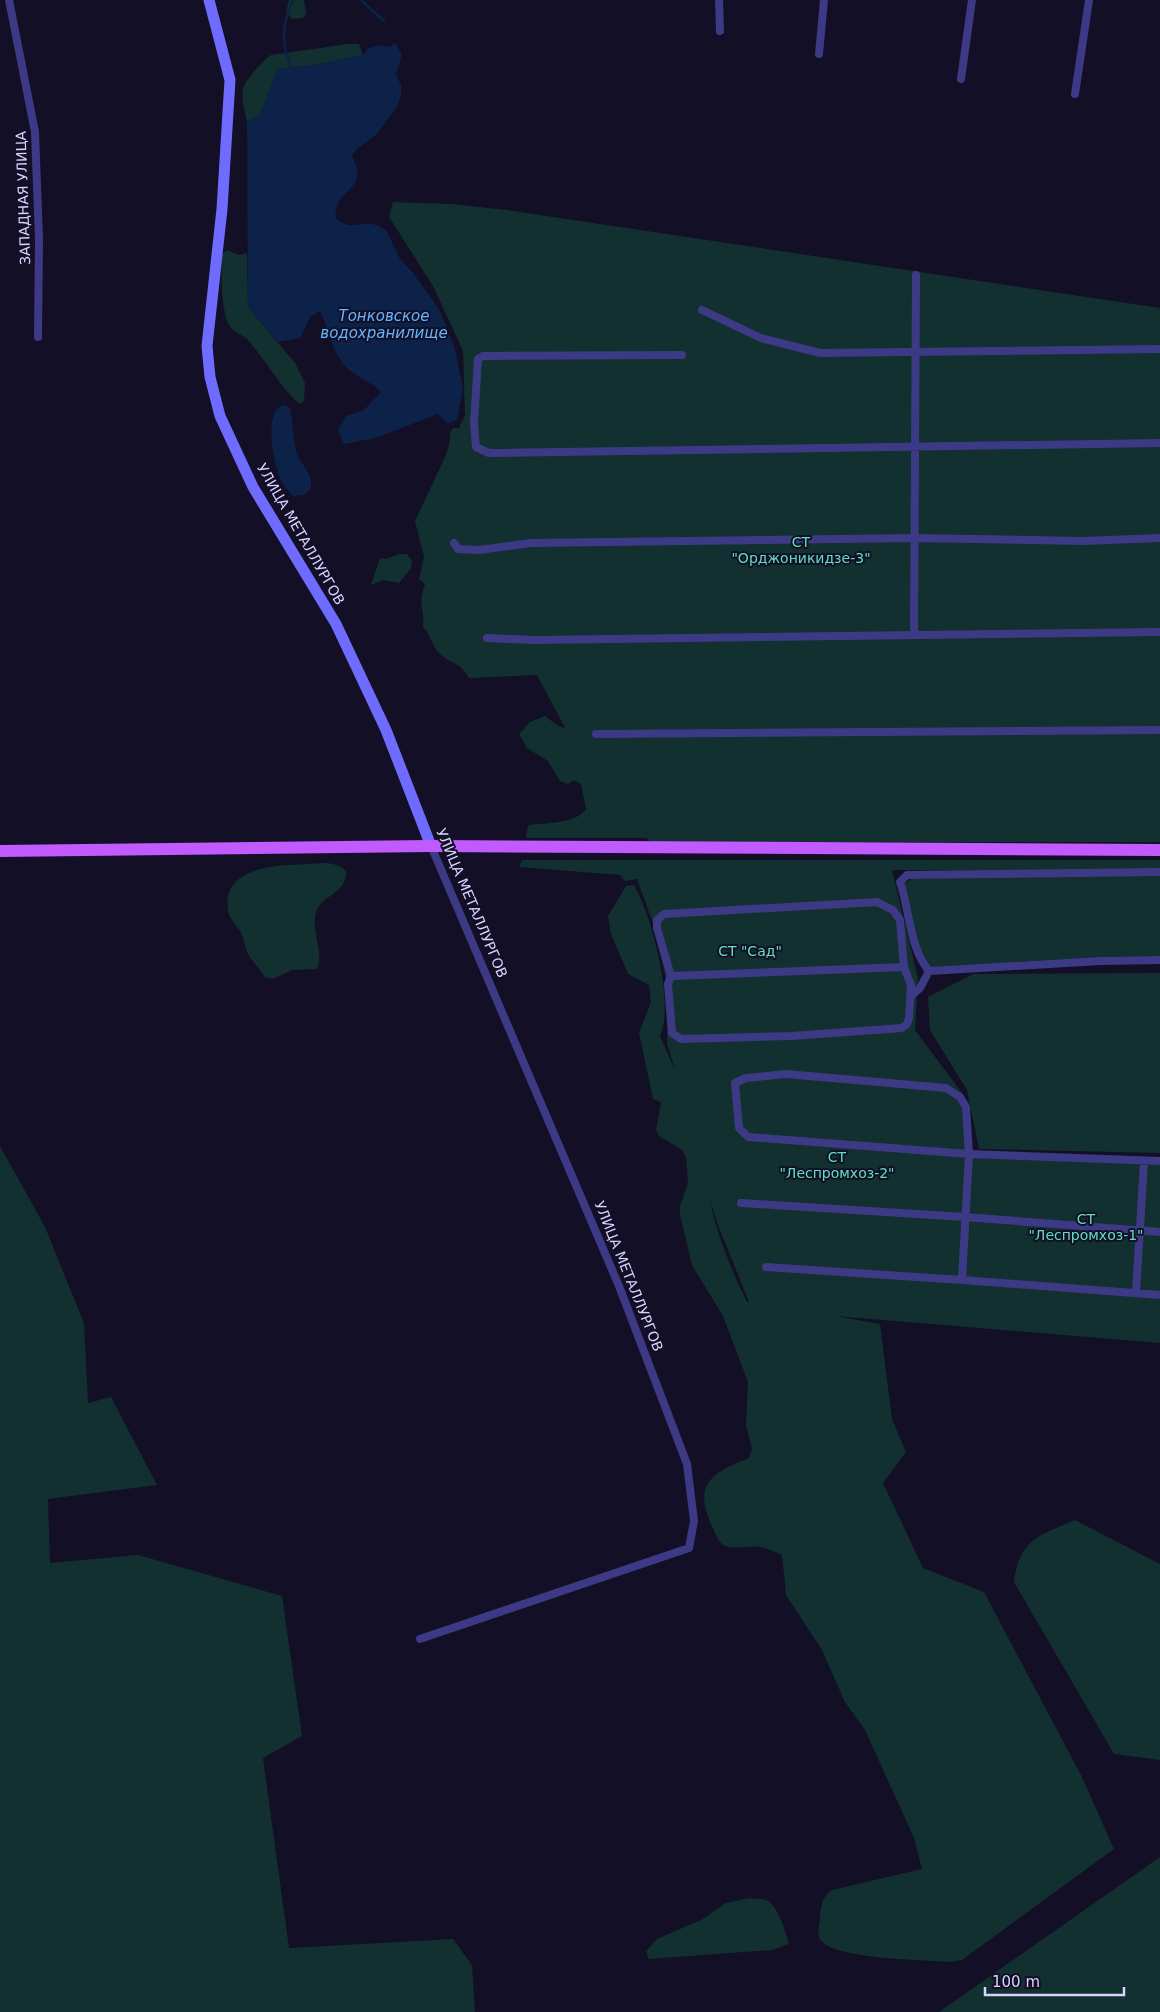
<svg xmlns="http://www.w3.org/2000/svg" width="1160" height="2012" font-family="'DejaVu Sans',sans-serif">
	<rect width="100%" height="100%" fill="#130f26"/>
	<!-- green -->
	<path fill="#12302f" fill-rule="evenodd" d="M289,0H304L306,14L303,18L292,19L286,12Z
		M348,44H359L363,55L315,65L278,69L260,115L247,122C245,112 240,96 244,86C247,78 264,60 271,55Z
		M393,202L451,204L507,210L1160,308V842H651L646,838H526L528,825C544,823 576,824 586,809L581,784L574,780L568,784L560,781L548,761L527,748L519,734L530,722L545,716L558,726L565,728L537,675L469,678C460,661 451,665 439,653C432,646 432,637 423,627C425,608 417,607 425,584L419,579L424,557L415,521L445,457L449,445L450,433L453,428H459L465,415L463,351L433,286L389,217Z
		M227,250L239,255L247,253L248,307L295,363L305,383L304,401L299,404C278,384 266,361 248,340C241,333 232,333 228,323C221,307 221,273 222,254Z
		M399,554H407L412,561L411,568L399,583L383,580L371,585L380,558L386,559Z
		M522,860H1160V872L892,870L918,978L915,1030L962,1093L969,1119L968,1153L1160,1165V1343L835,1316L880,1324L892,1419L906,1452L883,1483L923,1568L984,1592L1082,1777L1114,1849L962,1960L950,1962C923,1960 840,1959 822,1942C816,1937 819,1927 820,1920C820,1908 822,1897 832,1890L922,1869L914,1838L865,1730L845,1702L822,1650L786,1595L782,1555C775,1552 767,1548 760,1547C749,1545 735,1550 725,1546C717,1542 715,1532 711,1524C693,1483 713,1472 749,1458L752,1449L746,1425L748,1382L723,1316L692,1265L680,1215V1206L688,1183L686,1157L681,1149L660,1137L656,1130L661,1102L653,1099L639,1033L651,1002L649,985L628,974L611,934L608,916L626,886L634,885C652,916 675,1003 660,1036L675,1070L667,1043L668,1012L665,975L653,923L637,879L625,881L620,875L519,867ZM710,1200L718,1225L749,1302H747C731,1269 717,1236 710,1200Z
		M321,863C331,863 339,864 346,871C348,892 324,894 317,910C309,929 325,951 317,969L292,970L273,979L265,977C260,969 251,961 247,952C245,946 244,939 241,933C237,925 229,919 228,910C221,861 290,866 321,863Z
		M1160,875V956L1101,957L931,967C912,950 912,908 904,884L911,879Z
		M1160,973V1153L979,1149L967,1090L930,1030L928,997L973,974Z
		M0,1146L45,1227L84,1323L88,1403L111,1397L157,1485L48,1499L50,1563L138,1555L282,1596L302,1736L263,1758L289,1948L453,1939L472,1965L475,2012H0Z
		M1075,1520L1160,1564V1760L1114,1754L1014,1582C1019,1539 1040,1535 1075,1520Z
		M1160,1857V2012H939Z
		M749,1898C754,1899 762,1898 766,1900C779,1906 785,1931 789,1944L772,1950L649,1959L646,1951L657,1939L703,1919L726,1903Z"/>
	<!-- water -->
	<path fill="#0c2248" d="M395,43L402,54L396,75L401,85V95L397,107L376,135L358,148L352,155C354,162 359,170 357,178C352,194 333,196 336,218C351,231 355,222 371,224C376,224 382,228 386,230L400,259L413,273L439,309L455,349L463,388L457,420L447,423L438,414L376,438L344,444L338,430L346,416L364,410L381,392C371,381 355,377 346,367C332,352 329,330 320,311L310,317L300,338L278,342L248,307L247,122L260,115L278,69L315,65L363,55L368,48L381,45L390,47Z
		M284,405L290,408C293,422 293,436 296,450C299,465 313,470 311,489L304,495L293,496C289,491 283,486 281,480C274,465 262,409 284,405Z"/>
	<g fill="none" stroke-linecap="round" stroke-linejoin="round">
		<!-- stream -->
		<path stroke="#0c2248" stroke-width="2.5" d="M361,0L384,21
			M291,67C281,43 282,23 293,0"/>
		<!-- street -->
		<path stroke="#3d3a85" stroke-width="8" d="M9,0L35,132L39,239L38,337
			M719,0L720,31
			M819,54L824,0
			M961,79L972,0
			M1075,94L1089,0
			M702,310L761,338L820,353L1160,349
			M682,355L483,356L478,359L474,423L476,447L489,453L1160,443
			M454,543L458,549L479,550L531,543L914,538L1083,541L1160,538
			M914,635L916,275
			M487,638L535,640L1160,632
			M596,734L1160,730
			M1160,872L907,875L900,882C910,911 909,947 929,971L1100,961L1160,960
			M671,976L657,928V920L664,914L877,902L893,910L900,920L904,967L911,985L909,1018L907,1024L902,1028L792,1036L681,1039L672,1033L668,984L671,976L904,967
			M912,995L920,988L929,971
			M741,1203L965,1217L1160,1232
			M766,1267L962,1280L969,1154L966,1107L960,1097L946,1088L786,1074L746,1078L735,1083L739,1128L748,1137L969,1154L1160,1161
			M962,1280L1160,1295
			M1136,1293L1144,1161
			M420,1639L689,1548L694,1521L687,1464L619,1286L431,846"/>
		<!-- secondary -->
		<path stroke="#6f6bff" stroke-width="11" d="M209,0L230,80L222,209L207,346L210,377L220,416L253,487L336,624L386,730L431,846"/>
		<!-- primary -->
		<path stroke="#c25bff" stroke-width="12" d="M0,851L431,846L1160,850"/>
	</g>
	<g text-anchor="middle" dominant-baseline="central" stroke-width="4" stroke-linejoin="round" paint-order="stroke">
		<!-- street labels -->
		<g font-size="14" fill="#d9d4ff" stroke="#130f26">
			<text transform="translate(23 198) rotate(-92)">ЗАПАДНАЯ УЛИЦА</text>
			<text transform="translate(301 534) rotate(60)">УЛИЦА МЕТАЛЛУРГОВ</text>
			<text transform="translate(472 903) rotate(67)">УЛИЦА МЕТАЛЛУРГОВ</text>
			<text transform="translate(629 1276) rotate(68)">УЛИЦА МЕТАЛЛУРГОВ</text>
		</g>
		<!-- park labels -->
		<g font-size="14" fill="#5fe0c0" stroke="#130f26">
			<text x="801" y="542">СТ<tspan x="801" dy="16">"Орджоникидзе-3"</tspan></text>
			<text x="750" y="951">СТ "Сад"</text>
			<text x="837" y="1157">СТ<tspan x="837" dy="16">"Леспромхоз-2"</tspan></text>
			<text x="1086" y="1219">СТ<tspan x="1086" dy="16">"Леспромхоз-1"</tspan></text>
		</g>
		<!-- water labels -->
		<g font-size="15" font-style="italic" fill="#62b6ff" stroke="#130f26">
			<text x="384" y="316">Тонковское<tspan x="384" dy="17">водохранилище</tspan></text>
		</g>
	</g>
	<!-- scale -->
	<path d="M985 1987v8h139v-8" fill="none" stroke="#d9d4ff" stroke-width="2.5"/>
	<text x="992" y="1987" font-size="15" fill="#d9d4ff" stroke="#130f26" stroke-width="4" paint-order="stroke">100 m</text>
</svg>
